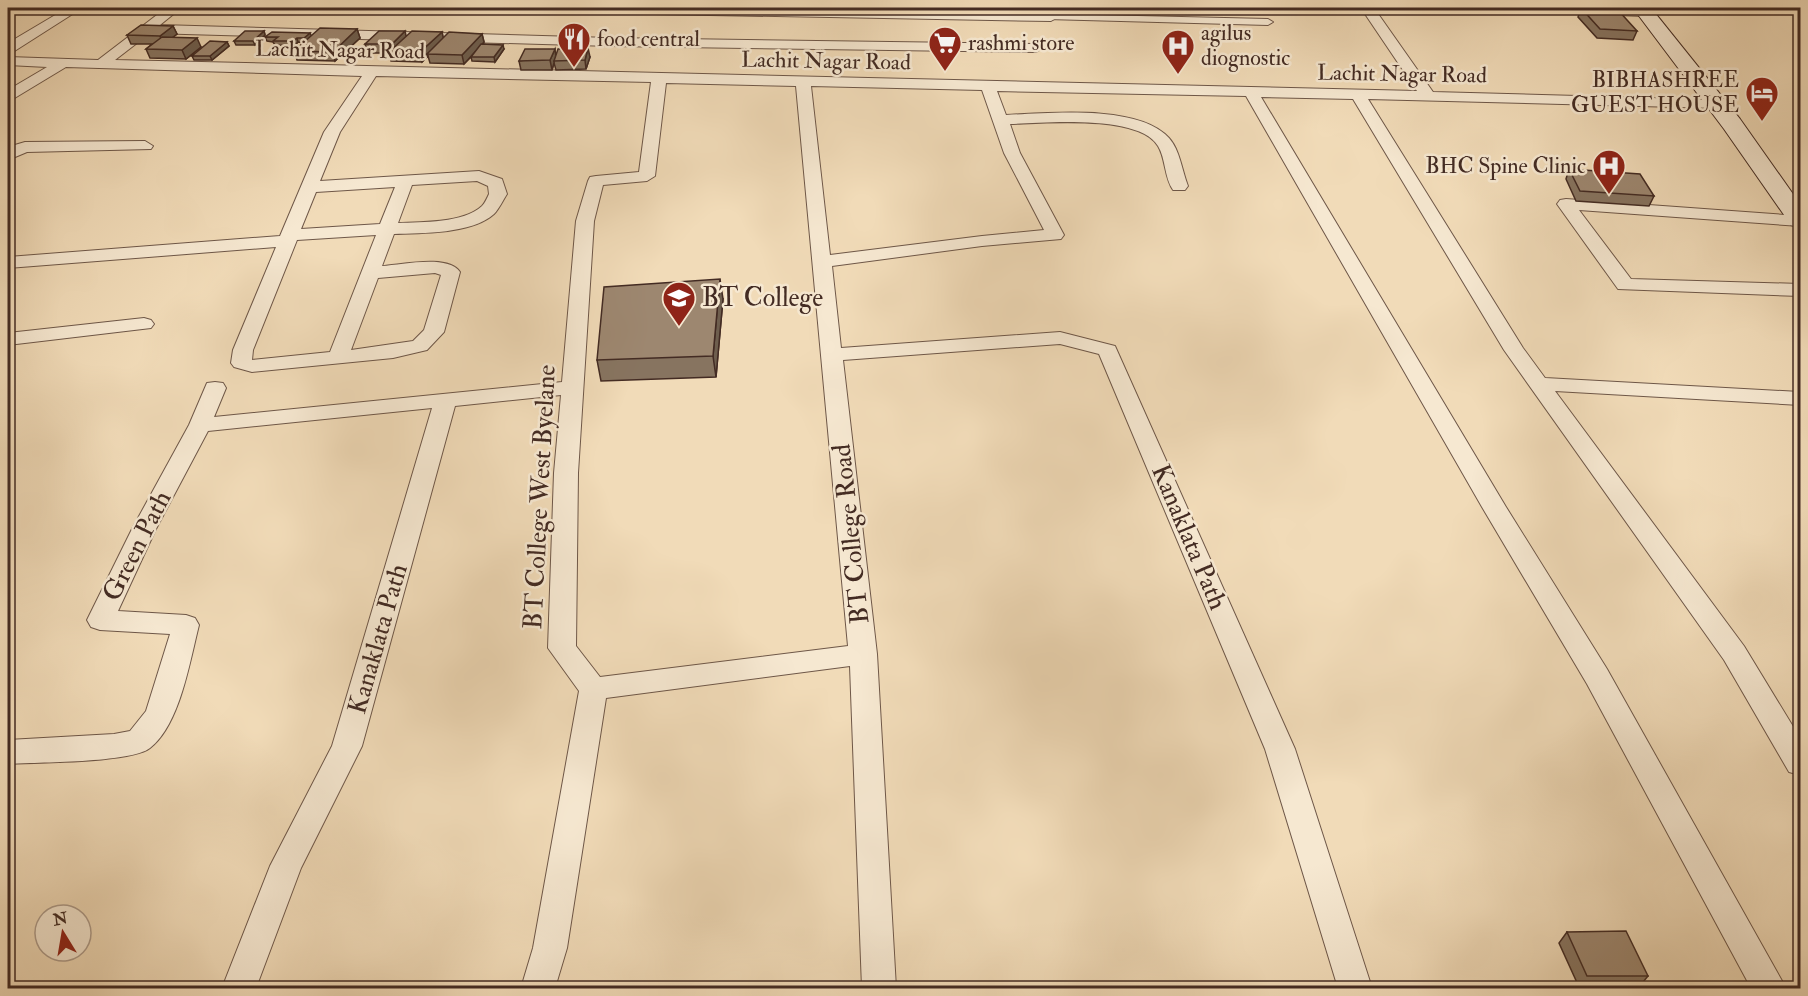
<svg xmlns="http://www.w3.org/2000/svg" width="1808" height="996" font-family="'IM FELL Double Pica',serif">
	<rect width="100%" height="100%" fill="#f1dbb8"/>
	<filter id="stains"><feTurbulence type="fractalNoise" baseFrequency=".00333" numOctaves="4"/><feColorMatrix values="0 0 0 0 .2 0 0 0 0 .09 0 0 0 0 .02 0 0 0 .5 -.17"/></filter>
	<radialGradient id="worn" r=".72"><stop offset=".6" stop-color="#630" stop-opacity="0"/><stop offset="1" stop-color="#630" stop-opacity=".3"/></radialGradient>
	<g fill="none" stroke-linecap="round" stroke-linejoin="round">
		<defs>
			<path id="pedestrian" d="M1051,14L1268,19L1273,22L1268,25L1047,19L1046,17Z"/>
			<path id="minor" d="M67,8H82L13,52L8,53V43Z
				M166,8H181L160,25L611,38L1036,44L1043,48L1036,52L611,46L150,33L115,60L1417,91L1361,8H1374L1433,92L1721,100L1724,103L1721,106L1716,108L1368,99L1523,348L1545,378L1800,392V405L1555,391L1744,646L1800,738V775L1789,772L1724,660L1504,350L1353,99L1261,97L1506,507L1607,669L1786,988H1751L1587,684L1482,507L1246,96L997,91L1006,115C1048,113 1139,104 1169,138C1180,150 1182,171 1188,186L1185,190H1173C1164,177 1166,159 1158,146C1139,114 1042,123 1010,124L1020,153L1064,235L1061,239L982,246L832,266L841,348L1060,332L1115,346L1295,749L1372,988H1338L1265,749L1099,354L1060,344L843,360L877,654L896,988H862L850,666L606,698L567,948L555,988H521L533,948L579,691L548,648L554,473L561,395L455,406L362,746L301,868L256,988H222L270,866L332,746L432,408L208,431L156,529L118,611L186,615L195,618L199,625C190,660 180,725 150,748C131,763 36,762 8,764V740L114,734L130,731L146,711L170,634L100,630L91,627L87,620L132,529L189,425L207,383L215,382L223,383L226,388L214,417L562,382L576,221L588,181L590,177L596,176L639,172L651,82L376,76L340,132L320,181L479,171L502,179L507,194C503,200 499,209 494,214C472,234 422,233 394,234L382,266C401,265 448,254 460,272L444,332L427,350L393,358L252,372L234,367L231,363L233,350L276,247L8,268V257L280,236L324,132L362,76L66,67L13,99L8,100V90L47,67L8,65V57L98,60ZM666,83L796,86L848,646L600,677L576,646L578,473L594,221L603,185L647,181L655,176ZM811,86L982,90L1004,153L1044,230L982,236L830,255ZM477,181L488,186L489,194C487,198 485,203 482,206C464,223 422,222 398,223L412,185ZM395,187L380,224L301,229L316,192ZM376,235L330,352L252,360L253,350L297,240ZM435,273L441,275L424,330L413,341L351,350L378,278Z
				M539,8H739L1051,13L1058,17L1051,21L546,12Z
				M1528,8H1644L1651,12L1644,16L1535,12Z
				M145,141L153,146L151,149L27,152L8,160V147L25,142Z
				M1566,199L1800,216V226L1579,210L1631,279L1800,284V296L1618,289L1557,204L1560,200Z
				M144,318L151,320L154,324L151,328L8,345V333Z"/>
			<path id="secondary" d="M1633,8H1651L1740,119L1800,204V227L1791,225L1724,129Z"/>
		</defs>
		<!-- pedestrian casing -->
		<use href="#pedestrian" stroke="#6e5748" stroke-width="2"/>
		<!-- minor casing -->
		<use href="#minor" stroke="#6e5748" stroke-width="2"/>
		<!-- secondary casing -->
		<use href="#secondary" stroke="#432b23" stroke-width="2"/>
		<!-- pedestrian -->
		<use href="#pedestrian" fill="#f6e8d1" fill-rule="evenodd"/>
		<!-- minor -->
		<use href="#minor" fill="#f6e8d1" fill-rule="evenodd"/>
		<!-- secondary -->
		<use href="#secondary" fill="#f6e8d1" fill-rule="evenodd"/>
	</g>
	<!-- wall -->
	<path fill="#877460" stroke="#432b23" stroke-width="1.5" d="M1581,8L1637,31L1633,40L1597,38L1578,17Z
		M173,26L177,34L173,37L201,47L186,59L150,58L146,49L152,44H131L127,35Z
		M357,29L360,38L335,61L297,60L294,51L304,43L298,42L294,46L275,45L273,42L267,41L265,37L311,36Z
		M264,31L265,35L255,45H236L234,41Z
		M442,32L443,38L482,34L484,42L483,44L504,49L495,62L472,61L471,57L473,55L464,64L430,63L428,56L422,62L391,61L389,53H368L365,44L406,36Z
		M227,42L229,46L212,60H194L192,56Z
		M556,55L590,57L586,69L556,70L554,63L552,70H521L519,61Z
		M1569,169L1654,196L1649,206L1576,201L1566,179Z
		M723,299L716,377L601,381L597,360Z
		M1567,932L1648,976L1639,987H1579L1559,943Z"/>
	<!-- shaded-wall -->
	<path fill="#6e5e4e" stroke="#432b23" stroke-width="1.5" d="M173,26L177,34L163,45L160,36Z
		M357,29L360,38L335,61L333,52Z
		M264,31L265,35L255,45L253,41Z
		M405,31L407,40L394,53L392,44Z
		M442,32L444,41L427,54L428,56L422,62L419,53Z
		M310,33L312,37L306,43L304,38Z
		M482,34L484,42L464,64L462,55Z
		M197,38L201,47L186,59L182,50Z
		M297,38L298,42L294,46L293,41Z
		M227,42L229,46L212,60L210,56Z
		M503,45L504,49L495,62L494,57Z
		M588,48L590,57L586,69L585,60Z
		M555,49L556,58L554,61V63L552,70L550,60Z
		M720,279L723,299L716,377L713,356Z"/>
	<!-- building -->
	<path fill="#9d8770" stroke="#432b23" stroke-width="1.5" d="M1581,8L1617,9L1637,31L1600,29Z
		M141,25L173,26L160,36L127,35Z
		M320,28L357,29L333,52L294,51Z
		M245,31H264L253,41H234Z
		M379,31H405L392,44H365Z
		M412,31L442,32L419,53L389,52Z
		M272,32L310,33L304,38H297L293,41H273L278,37H265Z
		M449,32L482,34L462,55L427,54Z
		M162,37L197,38L182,50L146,49Z
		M210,41L227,42L210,56H192Z
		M481,44L503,45L494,57H471Z
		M588,48L585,60L554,61L558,49Z
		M525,49H555L550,60L519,61Z
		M1569,169L1640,174L1654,196L1580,191Z
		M720,279L713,356L597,360L604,287Z
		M1626,931L1648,976H1587L1567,932Z"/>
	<!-- icons -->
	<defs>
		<symbol id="restaurant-pin" viewBox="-11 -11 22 30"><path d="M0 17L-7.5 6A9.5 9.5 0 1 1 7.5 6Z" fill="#8f2418" stroke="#f6e8d1"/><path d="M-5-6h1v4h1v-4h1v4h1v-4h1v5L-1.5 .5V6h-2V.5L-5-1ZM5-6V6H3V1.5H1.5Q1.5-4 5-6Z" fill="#fff"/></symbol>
		<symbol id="supermarket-pin" viewBox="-11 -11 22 30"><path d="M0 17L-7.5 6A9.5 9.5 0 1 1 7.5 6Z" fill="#8f2418" stroke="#f6e8d1"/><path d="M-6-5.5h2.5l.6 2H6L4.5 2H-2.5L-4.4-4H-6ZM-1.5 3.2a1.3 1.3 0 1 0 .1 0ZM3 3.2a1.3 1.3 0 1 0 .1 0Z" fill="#fff"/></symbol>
		<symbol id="hospital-pin" viewBox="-11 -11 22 30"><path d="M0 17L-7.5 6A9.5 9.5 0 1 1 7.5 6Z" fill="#8f2418" stroke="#f6e8d1"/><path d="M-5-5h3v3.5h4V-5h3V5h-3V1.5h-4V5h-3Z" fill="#fff"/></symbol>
		<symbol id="hotel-pin" viewBox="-11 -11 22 30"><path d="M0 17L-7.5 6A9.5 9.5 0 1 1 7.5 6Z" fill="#8f2418" stroke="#f6e8d1"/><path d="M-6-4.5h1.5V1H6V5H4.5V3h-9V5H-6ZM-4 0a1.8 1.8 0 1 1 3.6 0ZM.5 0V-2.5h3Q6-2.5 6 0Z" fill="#fff"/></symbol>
		<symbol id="university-pin" viewBox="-11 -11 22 30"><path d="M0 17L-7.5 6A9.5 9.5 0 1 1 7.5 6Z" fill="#8f2418" stroke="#f6e8d1"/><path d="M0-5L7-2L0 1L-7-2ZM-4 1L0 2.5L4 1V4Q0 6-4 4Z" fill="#fff"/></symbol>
	</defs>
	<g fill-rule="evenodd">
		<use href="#restaurant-pin" x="555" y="20" width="38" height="52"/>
		<use href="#supermarket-pin" x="926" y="24" width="38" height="52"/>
		<use href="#hospital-pin" x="1159" y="27" width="38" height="52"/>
		<use href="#hotel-pin" x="1743" y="74" width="38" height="52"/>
		<use href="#hospital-pin" x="1590" y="147" width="38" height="52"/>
		<use href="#university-pin" x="660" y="279" width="38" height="52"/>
	</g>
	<g text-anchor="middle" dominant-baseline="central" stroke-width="5" stroke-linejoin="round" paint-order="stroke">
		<!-- far-poi labels -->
		<g font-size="22" fill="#432b23" stroke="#f6e8d1" text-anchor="start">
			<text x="1201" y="33">agilus<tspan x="1201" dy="25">diognostic</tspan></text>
			<text x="597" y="39">food central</text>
			<text x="968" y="43">rashmi store</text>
			<text x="1739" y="80" text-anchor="end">BIBHASHREE<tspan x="1739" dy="25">GUEST HOUSE</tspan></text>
			<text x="1586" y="166" text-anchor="end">BHC Spine Clinic</text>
		</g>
		<!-- far-street labels -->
		<g font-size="22" fill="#432b23" stroke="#f6e8d1">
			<text transform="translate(340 50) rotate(1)">Lachit Nagar Road</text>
			<text transform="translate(826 61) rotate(1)">Lachit Nagar Road</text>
			<text transform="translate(1402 74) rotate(1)">Lachit Nagar Road</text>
		</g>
		<!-- poi labels -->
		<g font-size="26" fill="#432b23" stroke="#f6e8d1" text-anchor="start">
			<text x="702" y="298">BT College</text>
		</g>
		<!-- street labels -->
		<g font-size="26" fill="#432b23" stroke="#f6e8d1">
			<text transform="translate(540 497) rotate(-87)">BT College West Byelane</text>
			<text transform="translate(851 534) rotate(-96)">BT College Road</text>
			<text transform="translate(1189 537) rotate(67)">Kanaklata Path</text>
			<text transform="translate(137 546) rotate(-63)">Green Path</text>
			<text transform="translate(378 639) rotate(-74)">Kanaklata Path</text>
		</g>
	</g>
	<!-- margin -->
	<rect width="1808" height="996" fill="none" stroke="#f1dbb8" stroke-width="30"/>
	<rect x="9" y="9" width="1790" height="978" fill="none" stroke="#432b23" stroke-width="3"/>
	<rect x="15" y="15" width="1778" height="966" fill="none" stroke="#432b23" stroke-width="1.5"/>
	<!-- north arrow -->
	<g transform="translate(63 933) rotate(349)"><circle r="28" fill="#f6e8d1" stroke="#ae9c8b" stroke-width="1.5"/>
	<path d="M0-4.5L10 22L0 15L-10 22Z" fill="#8f2418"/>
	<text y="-9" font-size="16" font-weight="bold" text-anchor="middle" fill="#432b23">N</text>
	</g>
	<rect width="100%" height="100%" filter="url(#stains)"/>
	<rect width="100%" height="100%" fill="url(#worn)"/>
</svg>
